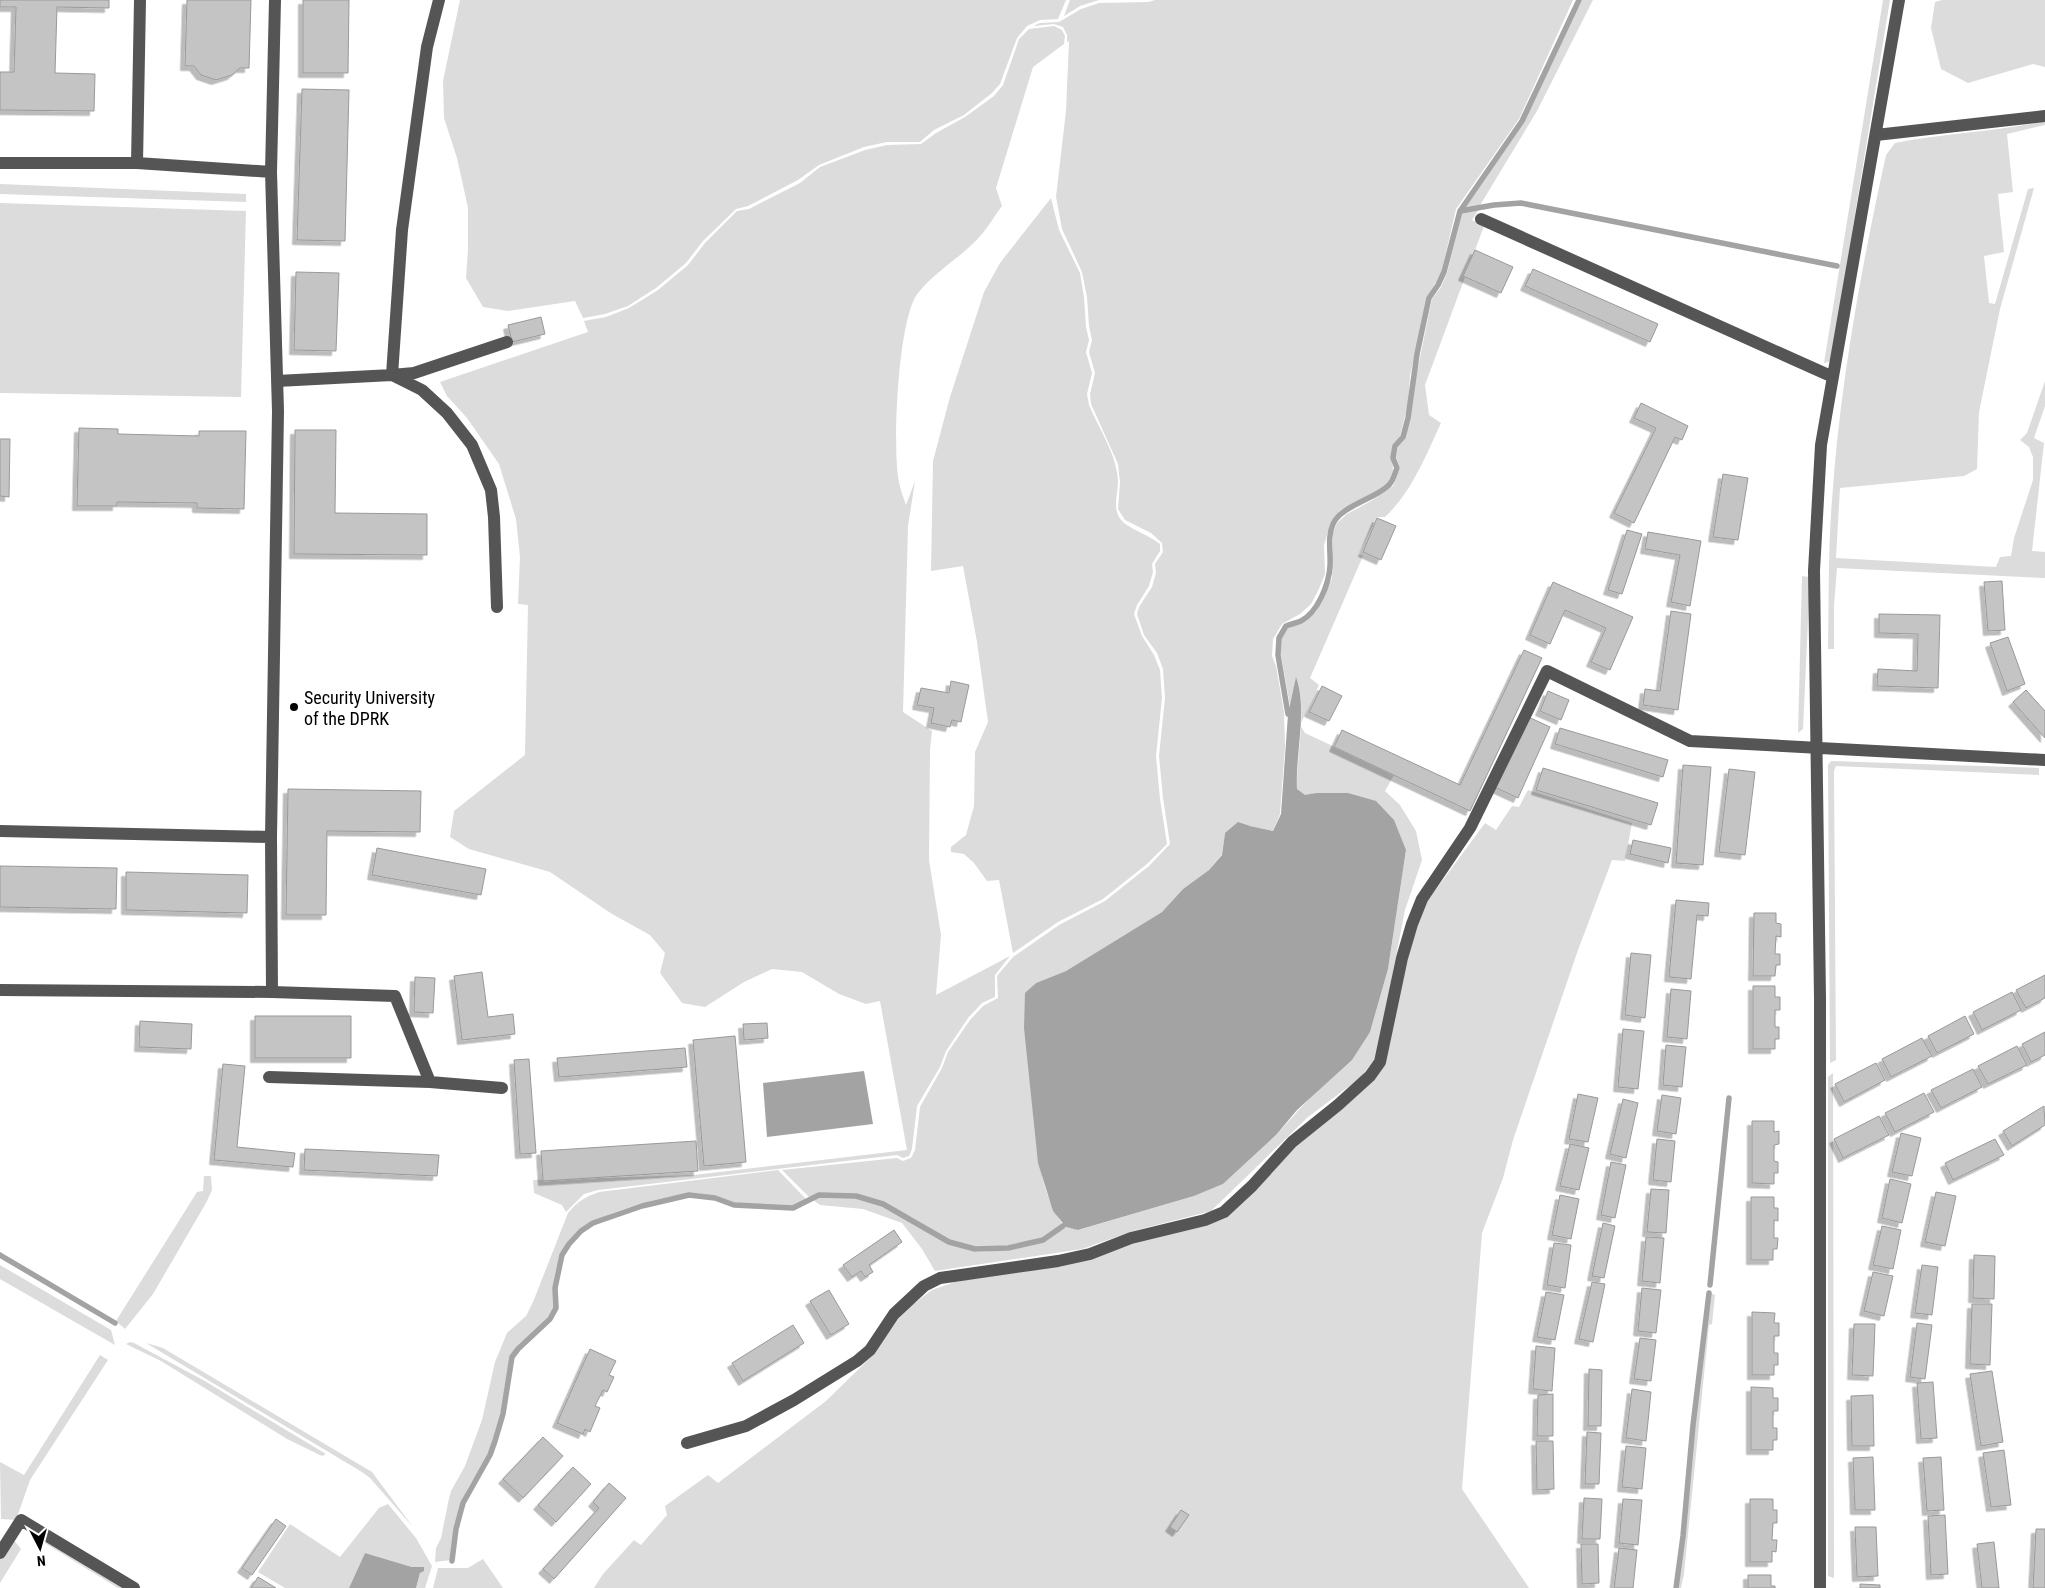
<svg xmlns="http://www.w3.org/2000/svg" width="2045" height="1588" font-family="'Roboto Condensed',sans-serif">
	<defs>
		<filter id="shadow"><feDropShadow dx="-4.5" dy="4.5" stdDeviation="0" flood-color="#0004"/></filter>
	</defs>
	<rect width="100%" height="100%" fill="#fff"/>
	<!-- green -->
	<path fill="#dcdcdc" d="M460,0H1066L1058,19L1040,20L1027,26L1017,38L1000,84L992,93L964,115L934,130L920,142H887L864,147L819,165L798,180L748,206L736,209L703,241L686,263L656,288L628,306L605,314L583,318L575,301L508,311L483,307L466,278L468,249V208L457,158L444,118L443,81Z
		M1070,0H1099L1080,6L1064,16Z
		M1155,0H1573L1519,119L1456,209L1441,274L1427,297L1410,376L1408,404L1400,436L1394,446L1392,459L1393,471L1388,483L1365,498L1340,511L1330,525L1324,545L1325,574L1318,591L1311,604L1300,614L1282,624L1273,639L1272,656L1276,666L1284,712L1285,747L1280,814L1273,831L1250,826L1225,833L1222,854L1209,870L1183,889L1162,912L1066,971L1036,983L1026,993C1024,1030 1028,1064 1032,1100C1036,1142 1038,1189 1063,1225C1056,1230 1048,1237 1040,1239C1012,1249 978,1252 950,1241C936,1235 924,1224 911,1217C881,1200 843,1185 809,1197L782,1170L897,1158L903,1161L911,1158L915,1150L920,1107L942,1068L948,1052L970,1020L983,1006L998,998L997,976L1013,957L1059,925L1105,901L1149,866L1170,844L1163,798L1159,756L1165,698L1163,669L1157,653L1144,635L1137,614L1139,607L1152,587L1156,573L1155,564L1163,552L1162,543L1151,533L1125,520L1118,509L1120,482L1118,464L1091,404L1090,394L1095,373L1089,352L1092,340L1089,326L1087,297L1082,272L1062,229L1056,197L1066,111L1069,41L1067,42V35L1063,27L1054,24L1033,26L1040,23L1059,22L1081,9L1099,3L1148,2Z
		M1582,0H1593L1537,111L1479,207L1463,210L1524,122Z
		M1883,0H1890L1831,361L1824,363Z
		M1942,0H2045V67L2033,64L1968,83L1941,69L1931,28L1935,2Z
		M1054,26L1062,30L1065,36L1064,44L1033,67L996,188L1002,206C995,215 989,226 982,234C965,255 936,270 918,293C898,318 893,442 898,476C899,486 903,496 906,505L915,481L908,526L903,712L932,731L930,749L929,860L941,935L936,995L1010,956L995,975V997L982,1003L968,1018L946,1051L940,1067L917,1106L912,1149L909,1156L903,1158L897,1155L598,1190L584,1194L566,1212L562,1205L534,1193L533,1180L694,1175L907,1150L880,1001L866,1004L839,994L802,972L772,969L744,982L705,1007L682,1003L660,973L665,953L650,935L612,914L550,872L469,849L450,837L454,811L525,755L528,605L518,604L520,557L516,519L499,464L467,418L447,396L440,382L588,332L584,321L606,317L629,308L658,290L688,265L705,243L737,211L749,209L800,183L820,167L865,150L887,145L921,144L936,133L965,117L994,96L1003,85L1019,39L1029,29Z
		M2045,121V125L2007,134L2013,192L1998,194L2004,252L1984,256L1989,303L1995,304L2028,189L2034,188L2000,309L1979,412L1977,469L1964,476L1840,488L1836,558L1996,567L2000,557L2011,556L2014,538L2033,480V457L2029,447L2020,440L2027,433L2045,381V406L2034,438L2044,443L2032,551L2045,552V578L1837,568L1834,606V649H1828C1829,599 1828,550 1832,500C1840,384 1861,269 1886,155L1895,143C1945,133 1996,132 2045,121Z
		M0,184L246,194V202L0,194Z
		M1051,198L1059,230L1080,273L1084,297L1086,327L1089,340L1086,352L1092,373L1087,394L1089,405C1099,429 1117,455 1118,481C1118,496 1111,510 1123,522C1129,528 1150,536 1160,544V551L1152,564L1153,572L1149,586L1137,605L1134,614L1142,636L1154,655L1160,670L1162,698L1156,756L1160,799L1167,844L1147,864L1103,899L1058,922L1013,953L999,880L987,881L974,863L964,854L951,852V847L966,835L974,806L975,752L988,722L977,642L963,566L931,571L933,461L950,397L984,292L1000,263Z
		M0,203L246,211L241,397L0,393Z
		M1479,209L1472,220L1484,226L1425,385L1429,415L1441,423C1426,455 1412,492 1385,517H1377L1359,554L1363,556L1310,678L1319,685L1300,725L1305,733L1394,775L1385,791L1400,805L1416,831L1422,860L1405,910L1376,1058L1360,1078L1308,1117L1211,1211L1133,1231L1082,1249L935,1271L922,1249L902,1223L863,1209L820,1205L813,1200L819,1197H855L883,1206L910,1220L949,1244L976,1252L1009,1250L1043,1242L1066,1227L1079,1230L1194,1196L1223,1184L1276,1135L1370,1032L1388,969L1406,850L1348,793H1316L1305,796L1297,789C1296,757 1308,707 1296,678L1290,706L1281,655V639L1288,628L1303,623L1316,612L1325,595L1332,578L1333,533L1337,523L1347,514L1371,501L1393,486L1400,468L1396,457L1398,447L1405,438L1410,419L1416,377L1432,299L1441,287L1447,273L1462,213Z
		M1802,576L1810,577L1803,729L1798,733Z
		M1831,761L2039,768V775L1836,766L1834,771L1836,1060L1830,1063L1828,765Z
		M1528,790L1632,823L1625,861L1612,860L1578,950L1513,1140L1503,1178L1482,1233L1462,1489L1529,1588H594L603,1574L634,1540L641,1545L667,1515L665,1506L708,1475L718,1483L826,1401L870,1358L904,1311L932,1290L963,1279L1103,1251L1202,1224L1307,1136L1374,1077L1401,988L1415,930L1426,903L1485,823L1496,830L1512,806L1519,807Z
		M1833,1073L1834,1578L1828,1576V1077Z
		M778,1170L806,1199C802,1202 797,1206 793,1207C784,1209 742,1206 733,1203C718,1198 705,1192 689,1194C662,1196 597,1214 579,1232C562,1248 554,1266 554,1289C554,1295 556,1303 555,1308C551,1323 520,1339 512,1355C507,1365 507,1378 505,1389C503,1406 499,1423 494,1440C488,1459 476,1473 467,1490C456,1512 455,1536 451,1560L435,1562L436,1548L441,1538L448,1503L451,1491L465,1466L482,1420L495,1362L507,1333L526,1316L533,1302L568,1213C577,1202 585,1197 599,1192Z
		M204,1176H211L212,1190L206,1203L153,1294L125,1329L116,1321L197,1192L203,1191Z
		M0,1265L111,1330L115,1345L0,1279Z
		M1710,1293L1715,1295L1712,1324L1709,1325L1684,1574L1681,1588H1677L1685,1536L1695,1425Z
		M130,1342L134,1343L203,1380L326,1454L322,1456L287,1439L161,1361L126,1344Z
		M146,1343L163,1348L372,1472L413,1527L370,1478L362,1472Z
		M100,1355L108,1360L30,1480L16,1520L1,1519L0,1462L24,1475Z
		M388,1504L416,1538L432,1566L425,1588H416L420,1573L424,1567H412L365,1553L349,1588H285L258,1572L290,1524L340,1557L379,1508Z
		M35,1534L126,1588H118L35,1537Z
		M13,1539L21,1549L0,1583V1556Z
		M483,1559L503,1588H433L438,1568H468Z"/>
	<!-- water -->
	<path fill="#a3a3a3" d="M1296,677C1308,710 1295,754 1297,789L1305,795L1316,793H1348L1376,801L1394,820L1406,850L1388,969L1370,1032L1352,1060L1297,1110L1276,1135L1223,1184L1194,1196L1078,1230L1066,1227L1053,1211L1038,1163L1024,1028L1025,993L1036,983L1066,971L1162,912L1183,889L1209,870L1222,855L1225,833L1238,822L1250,826L1273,831L1281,814L1288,714Z
		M864,1071L873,1124L767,1137L763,1083Z
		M365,1553L412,1567H424V1571L420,1573L416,1588H349Z"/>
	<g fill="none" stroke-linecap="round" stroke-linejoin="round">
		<!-- stream -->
		<path stroke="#a3a3a3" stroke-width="5.5" d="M1460,211L1494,205L1521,203L1837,266
			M1288,714L1278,655L1279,638L1286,626C1291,624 1296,623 1301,621C1318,612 1329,584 1330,566C1331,551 1327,538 1333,524C1341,506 1375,499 1389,485C1393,481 1395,473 1397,468L1393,458L1395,446L1403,437L1408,418L1417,354L1429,298L1438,285L1444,272L1460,211L1522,121L1579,0
			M0,1255L115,1323
			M1710,1285L1729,1098
			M452,1561L456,1529L463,1503L490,1455L495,1441L503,1414L512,1357L518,1349L550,1319L556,1308L555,1288L562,1255L569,1244L581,1231L593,1223L642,1206L689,1195L715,1198L734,1205L793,1208L819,1195L856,1196L883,1204L949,1242L975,1249L1008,1248L1043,1240L1063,1226
			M1676,1588L1683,1536L1693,1425L1709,1293"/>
	</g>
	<!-- building -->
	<path fill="#c4c4c4" stroke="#999" filter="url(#shadow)" d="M0,0H109V8L57,7L55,73L95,74L94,111L0,110V72H14L16,7H0Z
		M187,0H251L249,68H240L232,75L216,80L201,75L194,66H185Z
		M303,0H349L348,73H303Z
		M302,89L349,90L345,241L297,240Z
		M1475,250L1513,267L1501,293L1463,276Z
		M1533,269L1658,324L1650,342L1525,286Z
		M296,272L339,273L336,351L294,350Z
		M541,317L545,334L512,342L508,325Z
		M1641,403L1688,426L1682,440L1675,437L1634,523L1614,513L1656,428L1634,418Z
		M79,428L118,429V434L199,436V431H246L244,509L197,508V503L117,502V506H77Z
		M295,430H336L335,513L427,514V555L294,554Z
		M0,439H10L9,497L0,496Z
		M1723,474L1748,478L1738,540L1713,537Z
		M1377,518L1396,526L1381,560L1363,552Z
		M1627,530L1642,534L1622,594L1608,590Z
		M1648,532L1701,541L1690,606L1671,602L1680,555L1645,549Z
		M2002,581L2005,630L1988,631L1984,582Z
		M1553,582L1633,617L1610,670L1591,662L1606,628L1565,610L1550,644L1530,635Z
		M1671,611L1691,614L1678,710L1643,705L1645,689L1660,691Z
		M1879,614L1940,615L1938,688L1877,686L1878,669L1917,671L1918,634L1879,633Z
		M2008,637L2025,684L2007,691L1990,643Z
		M1524,650L1542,658L1470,811L1334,747L1342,730L1460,785Z
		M951,681L969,685L961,722L952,720L950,727L931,723L934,708L917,705L921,688L949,693Z
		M1322,686L1342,696L1329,721L1309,712Z
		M2026,690L2045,711V738L2013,702Z
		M1548,691L1569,700L1561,720L1540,711Z
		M1524,715L1550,727L1518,798L1492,786Z
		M1560,728L1668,760L1663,777L1555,744Z
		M1683,765L1711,767L1703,865L1676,863Z
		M1543,768L1658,803L1651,825L1536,790Z
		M1729,769L1755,772L1745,855L1719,852Z
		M288,789L421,791L420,832L327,831L326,915H286Z
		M1633,840L1671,848L1668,863L1630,854Z
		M377,848L486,869L481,895L372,875Z
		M0,866L117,868L116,909L0,907Z
		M126,872L248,875L247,913L126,910Z
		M1676,900L1709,903L1708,916L1697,915L1691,979L1669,977Z
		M1754,913H1776V923L1781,924V937L1776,936L1775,954H1780V965H1776L1775,976H1753Z
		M1631,953L1651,955L1645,1018L1625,1015Z
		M482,972L488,1017L513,1014L515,1034L462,1040L454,976Z
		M2045,975V998L2026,1008L2016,990Z
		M415,977L435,978L433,1013L414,1012Z
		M1753,986H1775V997H1780V1010H1775V1027H1779V1039H1775V1049H1753Z
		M1671,989L1691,991L1687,1039L1667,1037Z
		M2012,992L2021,1010L1982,1030L1973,1012Z
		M255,1016H351V1058H255Z
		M1965,1016L1974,1034L1937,1053L1928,1036Z
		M140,1021L192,1024L191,1049L139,1047Z
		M767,1023L768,1038L744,1040L743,1024Z
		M1623,1029L1644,1031L1638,1089L1618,1087Z
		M2045,1032V1055L2031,1062L2022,1044Z
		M735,1036L746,1162L704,1166L693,1040Z
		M1922,1038L1932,1056L1891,1077L1882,1059Z
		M1666,1045L1686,1047L1682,1087L1663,1085Z
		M2017,1046L2027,1065L1988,1084L1978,1066Z
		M685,1048L687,1067L559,1077L557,1058Z
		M529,1059L536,1153L520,1154L514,1060Z
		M1876,1063L1885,1080L1844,1102L1835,1084Z
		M223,1064L245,1066L237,1147L295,1153L293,1167L214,1160Z
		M1973,1069L1982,1087L1941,1108L1931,1090Z
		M1924,1093L1934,1112L1895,1132L1885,1113Z
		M1578,1094L1598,1098L1588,1142L1569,1139Z
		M1662,1095L1681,1098L1676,1134L1657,1131Z
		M1623,1099L1638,1103L1626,1158L1610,1154Z
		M2044,1106L2045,1125L2012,1146L2003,1131Z
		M1879,1116L1889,1135L1843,1158L1834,1139Z
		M1752,1121H1774V1132L1779,1131V1144L1774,1145V1161L1778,1162V1173H1774V1184L1752,1183Z
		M1901,1133L1921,1138L1912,1176L1892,1172Z
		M1657,1139L1675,1141L1671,1182L1653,1180Z
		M1995,1139L2004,1155L1953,1180L1945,1163Z
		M696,1141L698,1171L543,1181L541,1151Z
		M1570,1144L1589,1148L1579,1190L1560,1186Z
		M305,1149L439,1155L437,1176L304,1170Z
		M1611,1162L1626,1165L1615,1218L1601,1215Z
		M1890,1179L1911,1184L1902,1223L1882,1218Z
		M1651,1189L1669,1190L1666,1233L1647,1232Z
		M1936,1192L1956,1196L1945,1246L1925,1242Z
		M1560,1195L1579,1199L1571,1239L1552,1235Z
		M1751,1197H1774V1208H1778V1221L1774,1220V1238H1778L1777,1249H1773V1260H1751Z
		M1603,1223L1615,1226L1604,1278L1592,1276Z
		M1882,1226L1901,1230L1893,1269L1873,1265Z
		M894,1230L902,1242L869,1265L873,1272L865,1277L861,1271L852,1277L843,1265Z
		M1646,1237L1664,1238L1660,1283L1642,1281Z
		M1554,1243L1571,1245L1565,1288L1547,1285Z
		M1974,1255L1995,1256L1994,1299L1973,1298Z
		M1922,1265L1938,1267L1932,1315L1915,1313Z
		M1873,1272L1893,1276L1884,1316L1864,1311Z
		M1592,1282L1605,1284L1593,1342L1579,1339Z
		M1642,1288L1661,1290L1656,1333L1638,1331Z
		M829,1290L849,1324L831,1335L810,1301Z
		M1546,1292L1564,1295L1555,1340L1537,1337Z
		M1972,1304H1992L1990,1365L1970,1364Z
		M1752,1312L1775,1313L1774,1323H1779V1336H1774V1353H1778V1365H1774V1375H1752Z
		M1917,1323L1932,1325L1925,1379L1910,1377Z
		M1854,1324H1875L1873,1376L1852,1375Z
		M793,1325L804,1343L743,1381L732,1363Z
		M1640,1338L1656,1340L1651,1381L1634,1379Z
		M1536,1346L1555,1348L1552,1391L1533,1389Z
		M590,1349L616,1361L609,1375L614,1377L607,1392L603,1390L595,1406L600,1408L590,1432L585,1429L583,1434L557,1423Z
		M1589,1369L1602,1370L1601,1426H1588Z
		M1992,1371L2003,1442L1981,1446L1970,1374Z
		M1933,1382L1937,1438L1921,1439L1917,1383Z
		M1751,1387L1773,1388V1398H1778V1411H1773V1428H1777V1440H1773V1450H1751Z
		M1632,1389L1651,1392L1646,1441L1626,1438Z
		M1553,1394V1436H1537L1538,1395Z
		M1873,1395L1874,1446H1852L1851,1396Z
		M1587,1432L1601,1433L1599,1484H1585Z
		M543,1437L563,1456L523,1498L503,1479Z
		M1536,1441H1553L1554,1489L1537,1490Z
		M1626,1446L1646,1448L1642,1489L1622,1487Z
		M2004,1450L2011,1505L1991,1507L1983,1453Z
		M1873,1457L1875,1510H1855L1853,1458Z
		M1941,1457L1944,1510L1927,1511L1923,1458Z
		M573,1467L591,1484L556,1522L538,1505Z
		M609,1483L626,1498L554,1579L543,1569L599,1508L593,1502Z
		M1584,1498L1602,1499L1600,1539H1582Z
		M1623,1499L1642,1500L1638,1545L1619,1543Z
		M1750,1499H1773V1510H1777V1523H1773L1772,1540H1777L1776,1552L1772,1551V1562H1750Z
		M1181,1510L1189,1515L1177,1532L1170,1527Z
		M1945,1515L1948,1574L1931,1575L1928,1516Z
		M276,1519L286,1526L252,1575L242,1568Z
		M1855,1527H1876L1878,1576L1857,1577Z
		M2036,1529H2045V1588H2033Z
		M1994,1542L1999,1588H1982L1977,1544Z
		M1581,1544H1598L1599,1583L1582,1584Z
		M1619,1548L1637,1550L1633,1588H1614Z
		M1748,1575H1771V1586H1775V1588H1748Z
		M258,1577L276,1588H251Z
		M1860,1584L1880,1585V1588H1860Z"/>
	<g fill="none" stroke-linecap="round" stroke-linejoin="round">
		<!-- minor -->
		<path stroke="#555" stroke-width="12" d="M439,0L427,47L402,230L392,375L414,373L507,342
			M1876,135L2045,116
			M0,163H137L271,172
			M137,163L140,0
			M1481,219L1833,377
			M277,381L392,375L422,390L447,413L472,445L491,490L494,517L497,607
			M0,831L271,837L278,411L271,172L275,0
			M271,837L272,992
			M0,990L272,992L395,996L430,1082
			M269,1077L430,1082L502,1088
			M687,1443L746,1426L794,1400L857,1361L870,1350L894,1314L924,1286L940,1278L1058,1261L1090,1254L1131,1238L1205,1220L1224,1212L1252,1186L1292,1142L1338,1105L1370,1076L1380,1062L1402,958L1412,924L1422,899L1470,828L1547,671L1690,741L2045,760
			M0,1553L21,1520L134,1588
			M1820,1588V998L1814,571L1821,445L1899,0"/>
	</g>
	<!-- markers -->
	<circle fill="#000" stroke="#fff" stroke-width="2" cx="294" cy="707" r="5"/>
	<g text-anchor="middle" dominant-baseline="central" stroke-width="4" stroke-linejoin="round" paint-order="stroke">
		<!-- poi labels -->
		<g font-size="18" fill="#000" stroke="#fff" text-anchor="start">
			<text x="304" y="697">Security University<tspan x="304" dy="21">of the DPRK</tspan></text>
		</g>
	</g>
	<!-- north arrow -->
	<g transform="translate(40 1548) rotate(174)" stroke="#ffffff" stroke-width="4" paint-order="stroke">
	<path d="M0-4L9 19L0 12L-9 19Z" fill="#000000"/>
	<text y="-8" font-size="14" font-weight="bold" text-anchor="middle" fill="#000000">N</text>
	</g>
</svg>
